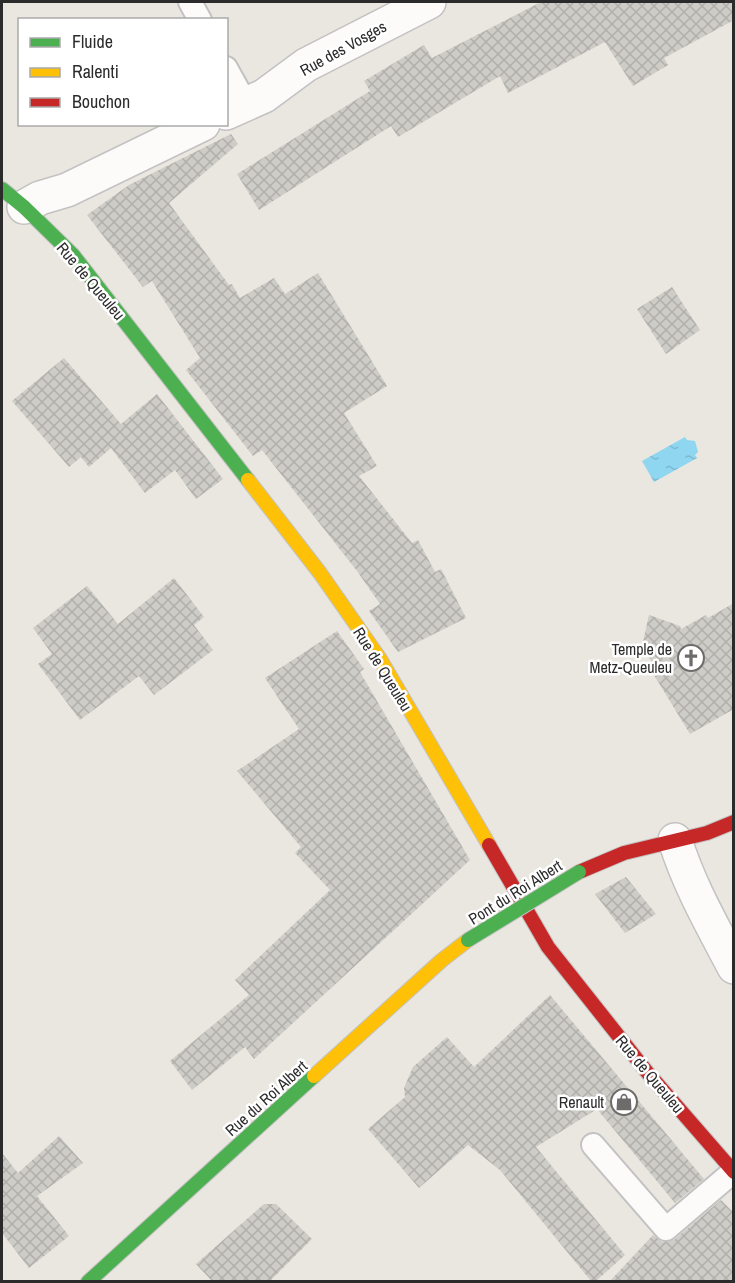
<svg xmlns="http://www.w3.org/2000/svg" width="735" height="1283" font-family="'Archivo Narrow',sans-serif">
	<defs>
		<pattern id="water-ripples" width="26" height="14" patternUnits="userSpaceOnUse" patternTransform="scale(1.5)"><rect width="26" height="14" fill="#8fd6f1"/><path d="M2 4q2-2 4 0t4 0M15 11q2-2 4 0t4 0" fill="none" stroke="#7cb8cf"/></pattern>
		<pattern id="building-cross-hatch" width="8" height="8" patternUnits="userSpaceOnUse" patternTransform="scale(1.5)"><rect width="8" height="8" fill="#ceccc7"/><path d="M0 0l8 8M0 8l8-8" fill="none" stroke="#b1afab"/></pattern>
	</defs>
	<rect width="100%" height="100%" fill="#eae6e0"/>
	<!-- water -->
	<path fill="url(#water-ripples)" d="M685,437L687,440L695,441L698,452L695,455L697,458L654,482L642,461Z"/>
	<!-- building -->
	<path fill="url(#building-cross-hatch)" d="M541,2H734V20L664,58L668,65L633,86L605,42L508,93L500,76L398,137L391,126L259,210L237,174L370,91L364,81L424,45L432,58Z
		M231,134L238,144L169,203L229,285L232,284L240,298L274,278L285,294L318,273L387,386L344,413L377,466L359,476L412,543L418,540L435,572L441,569L466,618L398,652L369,611L380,604L357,571L262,450L253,456L186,370L200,358L152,281L143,287L87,215L129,185Z
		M672,287L700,330L666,354L637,309Z
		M64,358L121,424L157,394L223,479L196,499L175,470L145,493L111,448L89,467L81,457L69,467L12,401Z
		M174,578L204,617L194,625L213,650L154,695L139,676L80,720L38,664L52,654L33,628L87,586L118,624Z
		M734,603V709L690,734L654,675L658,672L642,646L649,615L680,626L681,629L706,615L708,618Z
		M337,631L364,669L360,672L470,860L254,1059L245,1047L192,1090L170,1061L249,995L235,980L330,890L295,853L301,847L237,771L299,729L265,678Z
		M626,877L656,914L625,933L595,894Z
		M550,995L704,1179L675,1203L597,1109L536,1147L625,1255L596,1281H591L500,1170L468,1145L419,1188L368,1129L405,1097L404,1088L413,1067L447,1037L474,1067Z
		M59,1136L83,1163L37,1196L69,1236L29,1268L2,1233V1153L18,1173Z
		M721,1200L734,1213V1281H610L653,1235L662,1242L674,1240Z
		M264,1204H276L312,1239L270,1281H212L196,1264Z"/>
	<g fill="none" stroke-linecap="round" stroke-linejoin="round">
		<defs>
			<path id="lane" d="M190,2L200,20
				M226,68L246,104
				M593,1145L666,1229L733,1172"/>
			<path id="street" d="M226,113L264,96L306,65L429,2
				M24,207L40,198L67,190L203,124
				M675,840C689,885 712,925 734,967"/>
			<path id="fast" d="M2,189L24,207L73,255L248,480
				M88,1282L314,1076"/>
			<path id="slow" d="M248,480L320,573L380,659L489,845
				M314,1076L442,960L468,940"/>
			<path id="jam" d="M489,845L548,947L647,1072L734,1172
				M579,872L624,853L707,833L734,822"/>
		</defs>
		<!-- lane casing -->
		<use href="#lane" stroke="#c3c2c2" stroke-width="26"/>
		<!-- street casing -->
		<use href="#street" stroke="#c3c2c2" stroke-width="36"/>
		<!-- fast casing -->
		<use href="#fast" stroke="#c3c2c2" stroke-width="16"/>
		<!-- slow casing -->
		<use href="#slow" stroke="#c3c2c2" stroke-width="16"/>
		<!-- jam casing -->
		<use href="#jam" stroke="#c3c2c2" stroke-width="16"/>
		<!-- lane -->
		<use href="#lane" stroke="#fcfbfa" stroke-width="22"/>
		<!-- street -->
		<use href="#street" stroke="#fcfbfa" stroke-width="33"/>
		<!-- fast -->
		<use href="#fast" stroke="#4caf50" stroke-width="14"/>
		<!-- slow -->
		<use href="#slow" stroke="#ffc107" stroke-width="14"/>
		<!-- jam -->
		<use href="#jam" stroke="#c62828" stroke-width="14"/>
		<defs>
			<path id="fast-bridge" d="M468,940L579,872"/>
		</defs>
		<!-- fast-bridge casing -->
		<use href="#fast-bridge" stroke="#c3c2c2" stroke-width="16" stroke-linecap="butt"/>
		<!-- fast-bridge -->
		<use href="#fast-bridge" stroke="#4caf50" stroke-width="14"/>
	</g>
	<!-- icons -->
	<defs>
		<symbol id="church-ring" viewBox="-11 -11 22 22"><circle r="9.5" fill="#fff" stroke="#6e6c6a" stroke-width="1.5"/><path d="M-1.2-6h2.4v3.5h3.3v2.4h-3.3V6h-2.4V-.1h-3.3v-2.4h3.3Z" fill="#6e6c6a"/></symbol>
		<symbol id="shop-ring" viewBox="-11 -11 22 22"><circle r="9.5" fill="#fff" stroke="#6e6c6a" stroke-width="1.5"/><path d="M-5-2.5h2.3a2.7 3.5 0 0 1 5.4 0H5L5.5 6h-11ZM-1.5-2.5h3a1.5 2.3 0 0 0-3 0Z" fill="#6e6c6a"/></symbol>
	</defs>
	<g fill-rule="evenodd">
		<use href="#church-ring" x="676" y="643" width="30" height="30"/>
		<use href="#shop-ring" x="609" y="1087" width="30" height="30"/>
	</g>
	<g text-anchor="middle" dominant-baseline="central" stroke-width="5" stroke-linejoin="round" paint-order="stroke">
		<!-- street labels -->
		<g font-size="16" fill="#2b2b2b" stroke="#fff">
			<text transform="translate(343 48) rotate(-29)">Rue des Vosges</text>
			<text transform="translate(91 281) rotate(50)">Rue de Queuleu</text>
			<text transform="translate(383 669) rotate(58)">Rue de Queuleu</text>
			<text transform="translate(515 892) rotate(-32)">Pont du Roi Albert</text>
			<text transform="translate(650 1074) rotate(50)">Rue de Queuleu</text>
			<text transform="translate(266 1098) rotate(-42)">Rue du Roi Albert</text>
		</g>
		<!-- poi labels -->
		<g font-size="16" fill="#2b2b2b" stroke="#fff" text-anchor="end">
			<text x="672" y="649">Temple de<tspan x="672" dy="18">Metz-Queuleu</tspan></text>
			<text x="604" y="1102">Renault</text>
		</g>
	</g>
	<!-- border -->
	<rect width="735" height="1283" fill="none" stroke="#2b2b2b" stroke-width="6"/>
	<!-- legend -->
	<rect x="18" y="18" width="210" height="108" fill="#ffffff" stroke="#aaaaaa" stroke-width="1.5"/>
	<rect x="30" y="38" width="30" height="9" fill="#4caf50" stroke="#aaaaaa" stroke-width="1.5"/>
	<text x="72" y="48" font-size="18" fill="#2b2b2b">Fluide</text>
	<rect x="30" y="68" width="30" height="9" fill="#ffc107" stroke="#aaaaaa" stroke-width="1.5"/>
	<text x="72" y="78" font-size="18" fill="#2b2b2b">Ralenti</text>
	<rect x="30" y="98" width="30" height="9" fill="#c62828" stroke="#aaaaaa" stroke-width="1.5"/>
	<text x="72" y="108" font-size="18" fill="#2b2b2b">Bouchon</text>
</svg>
